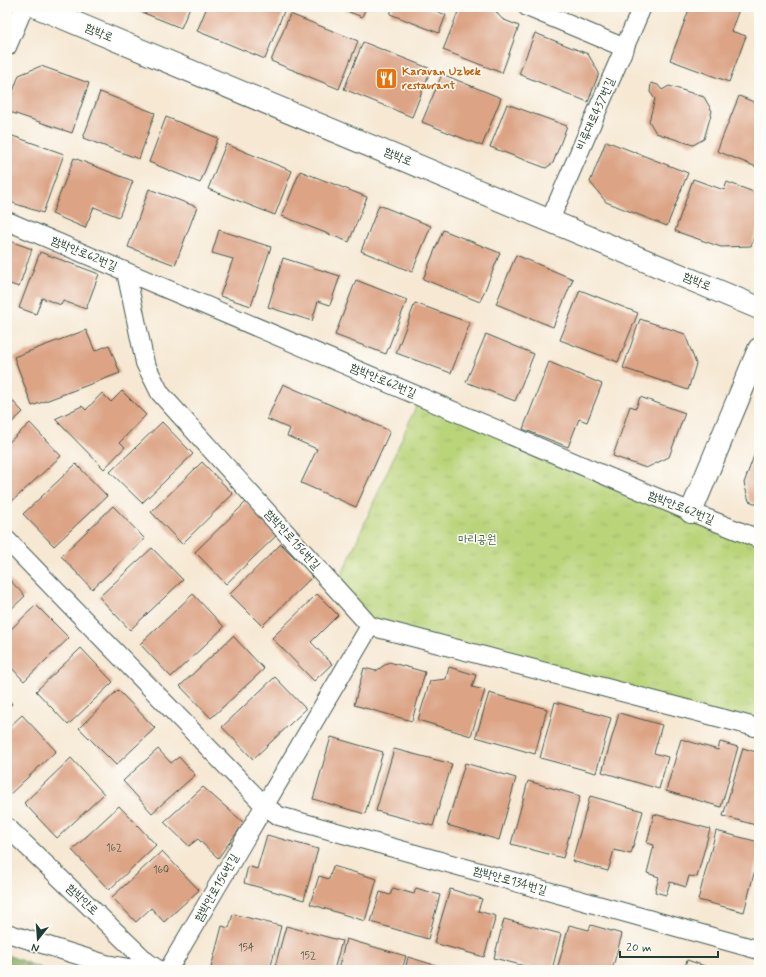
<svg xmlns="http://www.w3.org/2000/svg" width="766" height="977" font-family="Mynerve,'Poor Story',sans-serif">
	<defs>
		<pattern id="forest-firs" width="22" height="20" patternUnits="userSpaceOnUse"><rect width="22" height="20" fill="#93b66a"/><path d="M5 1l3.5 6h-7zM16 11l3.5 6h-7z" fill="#779558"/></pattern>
		<pattern id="park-tufts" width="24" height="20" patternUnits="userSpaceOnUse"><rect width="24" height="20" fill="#bad47a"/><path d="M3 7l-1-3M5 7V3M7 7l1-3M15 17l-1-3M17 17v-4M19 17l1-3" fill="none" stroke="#9fb76a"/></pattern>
	</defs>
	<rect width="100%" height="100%" fill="#fdfcf7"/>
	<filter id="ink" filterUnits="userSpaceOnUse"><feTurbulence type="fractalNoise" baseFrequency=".025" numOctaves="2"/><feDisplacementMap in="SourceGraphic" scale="8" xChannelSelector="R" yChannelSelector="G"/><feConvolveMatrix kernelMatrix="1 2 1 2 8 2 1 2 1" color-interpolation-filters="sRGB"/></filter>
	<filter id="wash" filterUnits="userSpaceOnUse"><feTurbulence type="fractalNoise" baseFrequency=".012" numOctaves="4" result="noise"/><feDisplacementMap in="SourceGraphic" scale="16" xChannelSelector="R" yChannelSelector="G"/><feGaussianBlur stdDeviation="0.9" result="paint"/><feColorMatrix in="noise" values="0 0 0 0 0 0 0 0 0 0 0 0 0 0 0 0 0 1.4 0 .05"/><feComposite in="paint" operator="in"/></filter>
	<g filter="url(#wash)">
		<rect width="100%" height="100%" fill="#f6e8d3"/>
		<!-- forest -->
		<path fill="url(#forest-firs)" stroke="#597a4f" d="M7,955L46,970H7Z"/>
		<!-- park -->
		<path fill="url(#park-tufts)" stroke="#6c8857" d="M420,397L759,539V728L370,626L336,588Z"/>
		<g id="blocks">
			<!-- building -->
			<path fill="#dca384" d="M129,7H190L181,28Z
				M207,7H274L284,11L265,59L197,31Z
				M337,7H366L362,17Z
				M393,7H426L446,15L439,33L390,14Z
				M460,7H492L502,19L519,26L502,73L443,50Z
				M690,7H740L731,31L746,36L729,82L670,60Z
				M290,14L358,41L339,89L271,61Z
				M535,33L588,54L599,73L588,102L519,74Z
				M759,36V46L755,45Z
				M363,42L431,69L412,117L344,89Z
				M41,66L89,83L72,133L7,111V108L19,75Z
				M442,74L501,98L482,146L422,122Z
				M651,83L658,85L662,90L669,86L704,97L712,111L704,139L693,145L656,133L649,121L655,99L650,92Z
				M100,92L155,113L139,159L83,138Z
				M739,96L759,104V168L717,151Z
				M507,104L567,126L553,163L546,168L490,147Z
				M166,117L218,138L200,183L149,162Z
				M7,134L64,154L43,213L7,201Z
				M606,141L688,173L667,226L606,202L590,182Z
				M226,144L292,171L275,215L208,189Z
				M74,158L133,181L119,217L94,207L85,228L52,214Z
				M300,171L367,197L349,242L282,216Z
				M693,179L724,190L727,182L759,194V224L751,246L721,247L675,231Z
				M149,189L197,207L175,265L128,247Z
				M379,205L431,226L412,272L361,251Z
				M219,230L271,247L251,306L220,296L233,259L212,253Z
				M443,230L500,253L480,302L423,279Z
				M7,240L32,249L19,287L7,283Z
				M40,252L99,274L86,309L63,301L61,305L42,298L36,314L19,308Z
				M516,255L573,279L553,327L496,304Z
				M283,258L340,276L330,305L318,301L312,321L268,307Z
				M356,280L407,300L386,354L335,335Z
				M580,290L638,313L618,362L560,340Z
				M7,299L11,300L7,311Z
				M415,303L470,323L451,373L396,353Z
				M640,319L685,334L696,364L688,390L623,368Z
				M86,330L95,351L109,345L120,373L32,406L14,357Z
				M486,334L534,354L515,401L466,382Z
				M549,362L602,384L587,422L579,419L568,447L523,429Z
				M283,384L390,431L356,507L301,483L317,449L287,436L290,429L267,419Z
				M122,391L146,415L120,442L125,447L104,469L55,419L82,406L86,410L102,393L111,402Z
				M7,395L23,412L7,427Z
				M640,397L685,413L669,457L646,468L613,456L630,406L636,408Z
				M162,422L193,454L142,503L110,472Z
				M30,423L61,456L8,505L7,504V444Z
				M759,442V505L749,501L744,483Z
				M202,462L233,494L182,544L151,512Z
				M76,464L107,496L54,546L23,514Z
				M246,502L277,535L226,584L195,552Z
				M113,506L145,539L92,589L61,556Z
				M281,544L313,576L262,626L230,594Z
				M152,548L183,580L130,630L99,597Z
				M7,577L25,596L7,613Z
				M193,594L224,627L171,677L140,644Z
				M317,594L338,615L311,642L332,664L314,681L272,638Z
				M36,605L69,638L24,681L7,663V633Z
				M233,636L264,669L211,718L180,686Z
				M81,648L113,682L68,725L36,691Z
				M389,662L425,672L412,721L354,705L364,668L376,671Z
				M449,667L476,675L472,687L485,690L471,736L418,720L430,681L446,679Z
				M275,677L306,709L253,759L222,727Z
				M118,690L155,728L116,765L79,728Z
				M489,693L547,709L535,754L476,737Z
				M7,698L12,704L7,709Z
				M555,702L611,718L596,773L540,758Z
				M619,713L662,725L654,753L668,757L659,789L602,772Z
				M22,715L56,751L9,795L7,793V729Z
				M331,737L383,752L365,814L313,799Z
				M681,739L718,750L720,742L738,747L721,807L666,791Z
				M743,748L759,753V826L723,816Z
				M158,749L171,763L179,757L195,775L152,813L123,781Z
				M394,749L452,764L433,826L376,811Z
				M71,758L104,794L57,838L24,803Z
				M465,763L516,778L499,840L447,825Z
				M528,781L580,796L563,858L511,844Z
				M203,787L244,823L218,858L198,839L189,846L164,822Z
				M590,796L643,811L631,854L614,850L608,871L572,861Z
				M119,806L156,845L109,890L72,850Z
				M654,814L710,829L697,877L689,876L686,887L670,882L666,895L655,892L659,877L647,873L654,845L647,843Z
				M716,831L759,842V854L744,912L698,900Z
				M267,835L318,849L304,900L244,883L248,866L257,869Z
				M162,851L199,890L164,922L151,908L136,922L112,897Z
				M333,866L377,879L365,921L310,904L319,876L329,879Z
				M393,888L414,894L416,888L440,895L428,939L371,922L380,892L390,895Z
				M450,889L482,899L478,911L496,916L484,957L434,943Z
				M233,914L281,926L270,970H218L211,968L222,926L229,928Z
				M504,919L561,934L552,970H540L494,958Z
				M569,925L589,930L591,925L622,934L612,970H557Z
				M286,926L342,941L334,970H274Z
				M346,939L406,956L402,970H338Z
				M408,957L451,970H405Z
				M687,960L717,970H684Z"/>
		</g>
	</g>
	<g filter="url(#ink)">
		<use href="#blocks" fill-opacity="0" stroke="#3f574c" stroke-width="1"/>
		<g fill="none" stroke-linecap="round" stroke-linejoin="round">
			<defs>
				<path id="service" d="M527,7L625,48
					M7,47L24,7
					M550,220L642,7
					M7,221L691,512L759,539
					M126,272L145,363L160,393L370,626
					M7,540L265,806L279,816L759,950
					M370,626L759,728
					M7,827L147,962L159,970
					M7,933L106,964L141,970
					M168,970L370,626"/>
				<path id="minor" d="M37,7L759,308
					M691,512L759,349"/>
			</defs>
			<!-- service casing -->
			<use href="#service" stroke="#3f574c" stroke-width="20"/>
			<!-- minor casing -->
			<use href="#minor" stroke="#3f574c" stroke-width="24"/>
			<!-- service -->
			<use href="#service" stroke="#fff" stroke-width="18"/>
			<!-- minor -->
			<use href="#minor" stroke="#fff" stroke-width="22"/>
		</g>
	</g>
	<!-- icons -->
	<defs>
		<symbol id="restaurant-square" viewBox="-11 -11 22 22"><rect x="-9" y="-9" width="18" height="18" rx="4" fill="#e8710a" stroke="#fdfcf7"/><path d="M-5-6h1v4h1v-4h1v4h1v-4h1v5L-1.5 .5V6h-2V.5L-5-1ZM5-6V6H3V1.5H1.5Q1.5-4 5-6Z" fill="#fff"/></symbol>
	</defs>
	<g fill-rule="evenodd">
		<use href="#restaurant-square" x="374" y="66" width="25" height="25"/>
	</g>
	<g text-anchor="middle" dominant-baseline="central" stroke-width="3" stroke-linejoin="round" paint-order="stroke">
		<!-- number labels -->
		<g font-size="10" fill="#4e5648">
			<text x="114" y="848">162</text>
			<text x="161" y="870">160</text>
			<text x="246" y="948">154</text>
			<text x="308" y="956">152</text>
		</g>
		<!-- street labels -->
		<g font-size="12" fill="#1f3d34" stroke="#fdfcf7">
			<text transform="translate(99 33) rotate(23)">함박로</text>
			<text transform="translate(596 114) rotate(-66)">비류대로437번길</text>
			<text transform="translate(398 157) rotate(23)">함박로</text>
			<text transform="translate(84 254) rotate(23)">함박안로62번길</text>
			<text transform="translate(697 282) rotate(23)">함박로</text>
			<text transform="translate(383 381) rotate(23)">함박안로62번길</text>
			<text transform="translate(681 508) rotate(22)">함박안로62번길</text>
			<text transform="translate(292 540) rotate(48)">함박안로156번길</text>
			<text transform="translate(510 881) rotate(16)">함박안로134번길</text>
			<text transform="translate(217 888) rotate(-60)">함박안로156번길</text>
			<text transform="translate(82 900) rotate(44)">함박안로</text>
		</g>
		<!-- food labels -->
		<g font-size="12" font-weight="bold" fill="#c56008" stroke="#fdfcf7" text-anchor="start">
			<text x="402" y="72">Karavan Uzbek<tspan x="402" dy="14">restaurant</tspan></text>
		</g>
		<!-- park labels -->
		<g font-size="12" fill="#466346" stroke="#fdfcf7">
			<text x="477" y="540">마리공원</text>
		</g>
	</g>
	<!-- margin -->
	<rect width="766" height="977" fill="none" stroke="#fdfcf7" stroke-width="24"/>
	<!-- north arrow -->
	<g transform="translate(38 939) rotate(197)" stroke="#fdfcf7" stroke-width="3" paint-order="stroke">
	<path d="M0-3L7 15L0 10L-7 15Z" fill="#1f3d34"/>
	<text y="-6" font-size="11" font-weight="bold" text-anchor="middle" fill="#1f3d34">N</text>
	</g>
	<!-- scale -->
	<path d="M620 951v6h98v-6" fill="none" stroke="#1f3d34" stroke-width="2"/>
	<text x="626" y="951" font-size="12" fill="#1f3d34" stroke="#fdfcf7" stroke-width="3" paint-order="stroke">20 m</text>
</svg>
